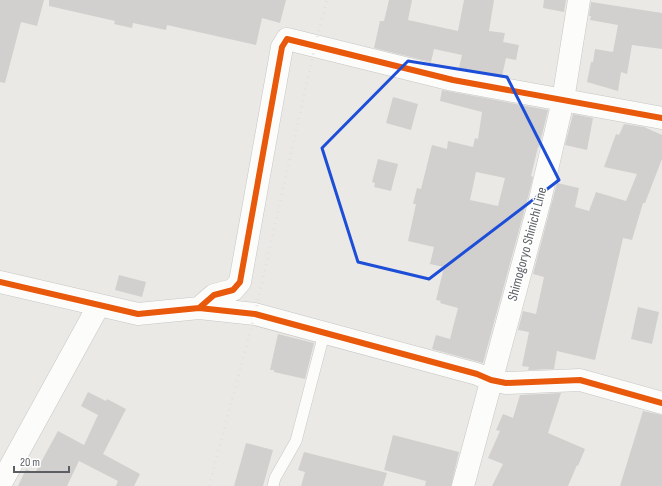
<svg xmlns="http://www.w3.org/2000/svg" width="662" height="486" font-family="'Sofia Sans Condensed',sans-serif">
	<rect width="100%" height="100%" fill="#ebe9e5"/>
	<!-- building -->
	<path fill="#d1d0ce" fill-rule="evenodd" d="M0,0H44L37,26L21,22L5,83L0,82Z
		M49,0H286L280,23L262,18L256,45L167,25L166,30L133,23L132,28L114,24L115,21L49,6Z
		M389,0H412L408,20L458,31L464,0H494L489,31L505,33L503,42L519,45L516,60L506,58L502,76L459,68L462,55L434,49L431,62L374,48L380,21H384Z
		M544,0H566L564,12L543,8Z
		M591,2L662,13V49L632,45L627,74L621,72L618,91L587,82L591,62H593L595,49L613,52L618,25L590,20L591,16H589Z
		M442,90L548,110L539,147H538L531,176L533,177L528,197L483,363L432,349L436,335L450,339L458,308L440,303L441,301L436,300L444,267L430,264L434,247L408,241L416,204H413L417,188L421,189L432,145L447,149L448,141L473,147L475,138L478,139L482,112L440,101ZM476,172L505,178L498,206L470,200Z
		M393,97L418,104L411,130L386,123Z
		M573,114L593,118L587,150L565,145Z
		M624,124L644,127L662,135V159L645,203H643L632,240L623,238L595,360L557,351L554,369L528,370L529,367L522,366L529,332L518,330L523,311L536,314L544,277L533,274L557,183L579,188L575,207L589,211L596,192L626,201L637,174L604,167L616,134L619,135Z
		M378,159L398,164L391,191L374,187L375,183L372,182Z
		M119,275L146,282L142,297L115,290Z
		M638,307L659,312L652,344L631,339Z
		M278,334L314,343L305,379L274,372V370H270Z
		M88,392L106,401L107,399L126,409L103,454L140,474L134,486H116L118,481L79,461L67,486H18L26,469L35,473L58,431L84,445L98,415L81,406Z
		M561,393L548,433L585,449L578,466L577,465L568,486H492L503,464L488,458L500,431L496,430L503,414L513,418L520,395Z
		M643,411L662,415V486H620Z
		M393,435L459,452L451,486H425L426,481L384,470Z
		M246,443L273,450L263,486H234Z
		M304,452L387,473L383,486H301L305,472L298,470Z"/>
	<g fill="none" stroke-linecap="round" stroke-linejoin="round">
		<defs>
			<path id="lane" d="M273,486L275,478L296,441L324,334"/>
			<path id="street" d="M0,282L138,314L199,308L255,314L477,374L491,380L506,383L580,380L662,403
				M199,308L214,295L233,290L240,282L282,47L287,39L453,80L662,118
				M0,485L99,305"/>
			<path id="secondary" d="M463,486L540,200L563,100L579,0"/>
		</defs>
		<!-- lane casing -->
		<use href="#lane" stroke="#c6c6c6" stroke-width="12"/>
		<!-- street casing -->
		<use href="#street" stroke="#c6c6c6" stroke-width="23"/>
		<!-- secondary casing -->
		<use href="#secondary" stroke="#c6c6c6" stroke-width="23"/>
		<!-- lane -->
		<use href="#lane" stroke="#fcfcfb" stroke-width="11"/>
		<!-- street -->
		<use href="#street" stroke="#fcfcfb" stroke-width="22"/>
		<!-- secondary -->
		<use href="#secondary" stroke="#fcfcfb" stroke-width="22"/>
		<!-- rail -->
		<path stroke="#e2e1e2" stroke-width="3" stroke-dasharray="1 5" stroke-linecap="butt" d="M209,486L255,314L315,46L327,0"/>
		<defs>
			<path id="cycleway" d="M0,282L138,314L199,308L255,314L477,374L491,380L506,383L580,380L662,403
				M199,308L214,295L233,290L240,282L282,47L287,39L453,80L662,118"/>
		</defs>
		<!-- cycleway casing -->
		<use href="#cycleway" stroke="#fff" stroke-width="8"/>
		<!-- cycleway -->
		<use href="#cycleway" stroke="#e8590c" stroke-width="6"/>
	</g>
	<!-- marked area -->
	<path fill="none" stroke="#1d4ed8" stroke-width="3" stroke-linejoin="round" d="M408,61L507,77L559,180L429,279L358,262L322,148Z"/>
	<g text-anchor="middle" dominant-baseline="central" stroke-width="3" stroke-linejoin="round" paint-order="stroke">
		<!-- street labels -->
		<g font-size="14" fill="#5b5f63" stroke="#fff">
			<text transform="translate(527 244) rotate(-75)">Shimogoryo Shinichi Line</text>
		</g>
	</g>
	<!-- scale -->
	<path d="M14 466v6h55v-6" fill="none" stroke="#5b5f63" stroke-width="2"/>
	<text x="20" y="466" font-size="12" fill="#5b5f63" stroke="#ffffff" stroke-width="3" paint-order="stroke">20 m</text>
</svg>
